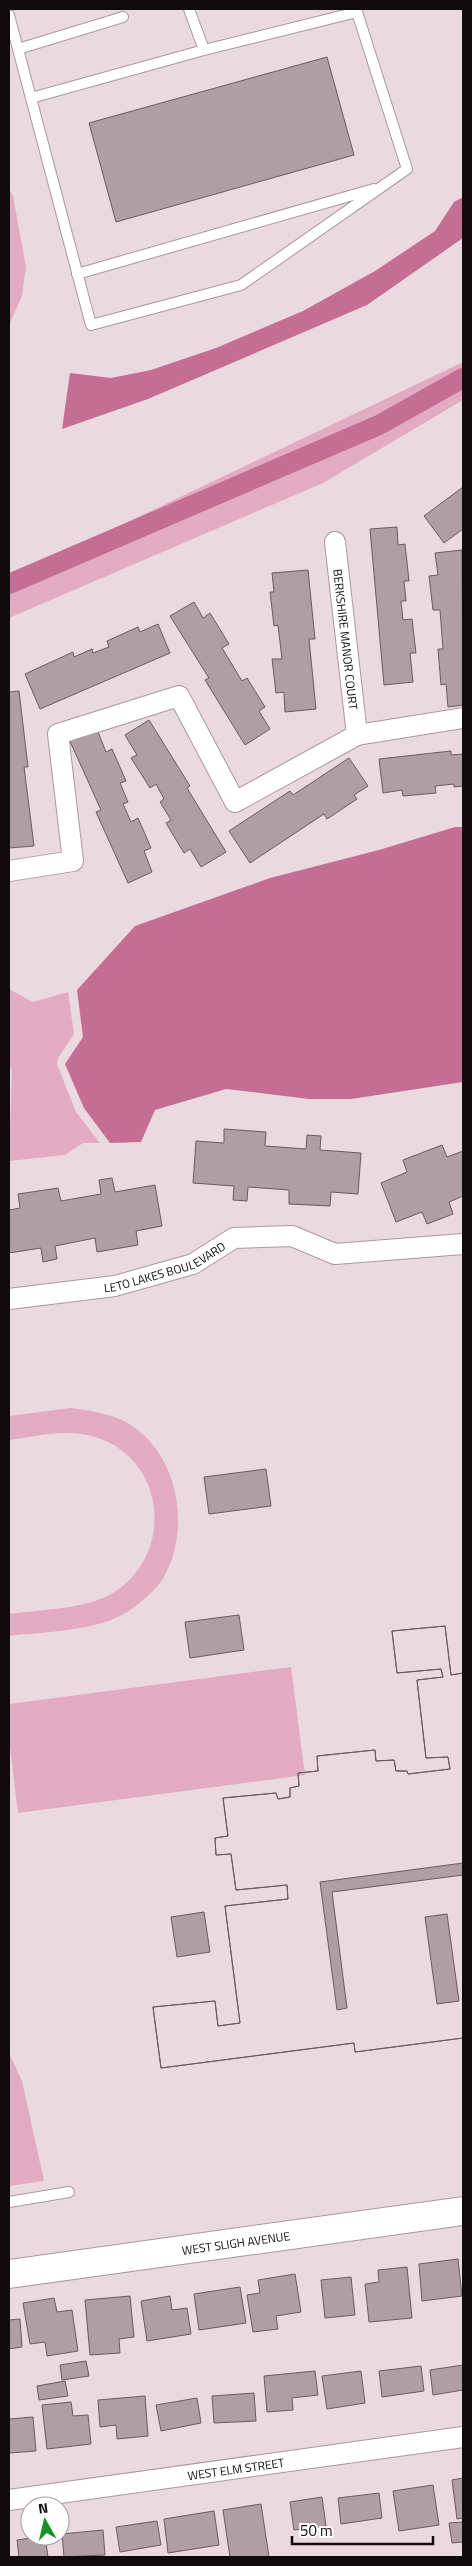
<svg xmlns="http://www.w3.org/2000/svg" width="472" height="2566" font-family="'Titillium Web',sans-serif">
	<rect width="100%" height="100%" fill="#ebd9e0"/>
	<!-- green -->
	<path fill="#e3abc1" d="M9,189L13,196L26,267L22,296L9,325Z
		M463,362V400L323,483L9,618V575L71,549Z
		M9,989L33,1002L68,992L74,1034L58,1058L57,1064L76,1112L100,1143H83L65,1155L9,1161L12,1070L9,1066Z
		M70,1408C87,1410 106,1413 122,1420C177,1447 192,1524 165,1575C158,1589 140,1603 127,1612C98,1631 43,1632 9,1636V1614C42,1609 87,1610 116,1591C175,1551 165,1458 95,1437C67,1428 37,1436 9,1440V1416Z
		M291,1667L305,1775L18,1813L9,1739V1704Z
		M9,2053L22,2081L44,2181L9,2186Z"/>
	<!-- water -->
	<path fill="#c36e92" d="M463,197V238L367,305L148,399L62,429L70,373L111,378L151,370L216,348L303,311L375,271L435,231L454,202Z
		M455,827H463V1082L351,1099H309L226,1089L155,1110L141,1142L110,1143L84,1108L65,1064L83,1037L77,990L135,926L270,878L379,850Z"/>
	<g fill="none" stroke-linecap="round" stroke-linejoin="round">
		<!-- canal -->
		<path stroke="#c36e92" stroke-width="20" d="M9,584L379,425L463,378"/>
	</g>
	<!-- building -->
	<path fill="#af9ea4" stroke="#6b5b61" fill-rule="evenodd" d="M327,57L354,155L116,222L89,123Z
		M463,487V529L444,543L424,516Z
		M397,527L398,545L405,544L409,581H404L406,601H401L403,620L412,619L416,653H410L413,682L384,685L370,529Z
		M462,550L463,705L448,707L446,684L441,685L438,649H443L440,610H433L429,576L438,575L435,553Z
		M308,570L315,639H309L316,709L285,712L284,692L276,693L272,659H282L278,625L274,626L270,592H274L272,573Z
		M194,602L203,618L210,613L229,644L222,648L242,681L247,678L265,707L259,711L270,729L245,745L205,680L209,678L170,616Z
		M158,624L170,653L40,709L25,674L73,652L74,657L92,649L93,653L109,647L107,641L138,627L140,632Z
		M19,691L28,767H24L34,846L9,848V692Z
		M149,720L190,786L187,788L226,852L201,867L190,849L184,853L166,823L171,820L160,802L164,799L156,784L150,788L131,758L137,755L125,735Z
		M96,727L106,752L112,749L126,781L120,783L128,802L123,804L131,822L138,818L151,848L144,851L152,872L128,883L96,812L101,810L69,739Z
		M451,751V755L463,754V786L454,787V784L435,786L436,793L403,796L402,790L383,793L379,759Z
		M349,758L368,786L354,795L357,799L327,819L324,814L250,863L229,831L290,791L293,795Z
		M224,1129L266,1132L265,1146L306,1149L307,1135L321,1136L320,1150L361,1153L358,1194L331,1192L330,1206L289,1204V1190L248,1187L247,1201L233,1200L234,1186L193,1183L196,1141L224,1143Z
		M442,1145L447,1157L463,1151V1196L449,1202L453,1214L427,1224L422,1212L396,1222L381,1183L407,1172L403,1160Z
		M112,1178L115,1192L155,1185L162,1226L136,1231L138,1245L97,1252L95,1238L55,1246L57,1259L43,1262L41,1248L9,1253V1210L20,1208L18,1194L58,1188L61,1201L101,1194L99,1180Z
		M266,1469L271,1506L209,1514L204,1477Z
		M239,1615L244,1650L190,1658L185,1622Z
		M445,1626L451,1675L463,1673V1863L320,1882L337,2010L347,2008L332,1892L463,1875V2038L355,2052L354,2043L161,2068L153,2007L215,2001L218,2026L240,2023L225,1906L288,1899L287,1885L236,1890L231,1854L216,1855L215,1838L228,1836L223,1798L276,1793L278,1799L290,1797V1788L299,1786L298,1773L318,1771L317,1756L375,1750L376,1761L394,1760L396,1771H407L408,1774L450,1769L448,1757L426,1758L417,1680L443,1677L441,1669L397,1673L392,1631ZM447,1914L459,2001L437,2004L425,1917Z
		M445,1626L451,1675L463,1673V2038L355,2052L354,2043L161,2068L153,2007L215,2001L218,2026L240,2023L225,1906L288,1899L287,1885L236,1890L231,1854L216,1855L215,1838L228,1836L223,1798L276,1793L278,1799L290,1797V1788L299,1786L298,1773L318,1771L317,1756L375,1750L376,1761L394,1760L396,1771H407L408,1774L450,1769L448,1757L426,1758L417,1680L443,1677L441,1669L397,1673L392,1631Z
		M204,1912L210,1952L177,1957L171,1917Z
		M458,2259L462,2296L422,2301L419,2264Z
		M407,2267L412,2318L369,2322L365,2284L379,2282L378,2270Z
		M295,2274L301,2312L276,2316L278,2329L253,2332L247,2295L260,2293L258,2280Z
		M351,2277L355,2315L325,2318L321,2280Z
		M240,2287L246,2323L199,2330L194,2294Z
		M130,2296L134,2337L119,2339L120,2353L90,2355L85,2300Z
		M170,2296L172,2310L187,2308L191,2334L147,2341L141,2301Z
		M54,2298L57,2312L72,2310L78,2351L47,2356L45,2342L30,2344L23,2303Z
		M20,2319L22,2347L9,2349V2320Z
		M86,2361L89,2376L62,2380L60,2365Z
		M463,2365V2390L433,2395L430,2370Z
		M421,2366L424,2391L382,2397L379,2371Z
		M315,2371L318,2395L292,2398L293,2410L267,2412L264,2376Z
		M361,2371L365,2403L327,2409L322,2376Z
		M65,2381L68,2396L39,2400L37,2386Z
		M254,2393L256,2421L214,2423L212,2396Z
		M145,2396L148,2436L117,2439L116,2425L100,2427L98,2400Z
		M197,2398L201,2423L161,2431L156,2405Z
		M71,2402L73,2416L88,2415L91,2444L47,2449L42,2405Z
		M33,2417L36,2451L9,2453V2419Z
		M463,2478V2518L457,2519L452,2480Z
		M433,2485L439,2525L399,2531L393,2491Z
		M379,2493L382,2518L341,2524L338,2498Z
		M322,2497L326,2526L294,2530L290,2502Z
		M261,2504L269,2557H230L223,2510Z
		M214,2511L219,2545L168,2553L164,2519Z
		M157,2521L161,2545L120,2552L116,2527Z
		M463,2522V2542L452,2543L449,2523Z
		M103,2530L105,2555L64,2557L62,2534Z
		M45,2536L48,2557H19L17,2540Z"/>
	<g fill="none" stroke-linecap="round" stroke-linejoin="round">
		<defs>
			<path id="service" d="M9,15L91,325L241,285L407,169L357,12L204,50L189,9
				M18,49L123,17
				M31,98L204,50
				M77,274L374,189
				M9,2202L69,2192"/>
			<g id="minor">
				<path id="s1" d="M335,542L357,735"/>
				<path d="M9,871L73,861L58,734L179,696L235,802L357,735L463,718"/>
				<path id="s2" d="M9,1299L115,1286L193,1264L234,1238L292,1236L335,1254L463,1244"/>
				<path id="s3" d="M9,2500L463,2437"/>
			</g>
			<g id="secondary">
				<path id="s4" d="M9,2274L463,2211"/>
			</g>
		</defs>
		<!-- service casing -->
		<use href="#service" stroke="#aa989f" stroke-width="12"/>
		<!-- minor casing -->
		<use href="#minor" stroke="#aa989f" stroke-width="22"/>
		<!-- secondary casing -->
		<use href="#secondary" stroke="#aa989f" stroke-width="30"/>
		<!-- service -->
		<use href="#service" stroke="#fff" stroke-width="10"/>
		<!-- minor -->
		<use href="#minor" stroke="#fff" stroke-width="20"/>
		<!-- secondary -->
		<use href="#secondary" stroke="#fff" stroke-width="28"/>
	</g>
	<g text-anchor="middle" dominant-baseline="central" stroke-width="5" stroke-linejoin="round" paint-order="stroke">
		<!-- street labels -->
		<g font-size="12" fill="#100a0d" stroke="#fff">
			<text stroke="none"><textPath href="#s1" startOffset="98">BERKSHIRE MANOR COURT</textPath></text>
			<text stroke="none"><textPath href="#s2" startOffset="160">LETO LAKES BOULEVARD</textPath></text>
			<text stroke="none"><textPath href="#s4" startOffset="229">WEST SLIGH AVENUE</textPath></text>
			<text stroke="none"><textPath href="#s3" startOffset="229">WEST ELM STREET</textPath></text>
		</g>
	</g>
	<!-- border -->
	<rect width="472" height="2566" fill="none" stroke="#100a0d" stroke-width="20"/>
	<!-- north arrow -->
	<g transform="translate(45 2521) rotate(352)"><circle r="24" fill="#ffffff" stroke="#9f9d9e"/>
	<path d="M0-4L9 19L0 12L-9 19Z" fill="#159221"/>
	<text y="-8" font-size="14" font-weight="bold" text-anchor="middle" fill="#100a0d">N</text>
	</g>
	<!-- scale -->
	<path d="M292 2536v8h141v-8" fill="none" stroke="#100a0d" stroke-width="2.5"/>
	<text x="300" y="2536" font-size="15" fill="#100a0d" stroke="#ffffff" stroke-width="4" paint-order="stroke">50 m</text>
</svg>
